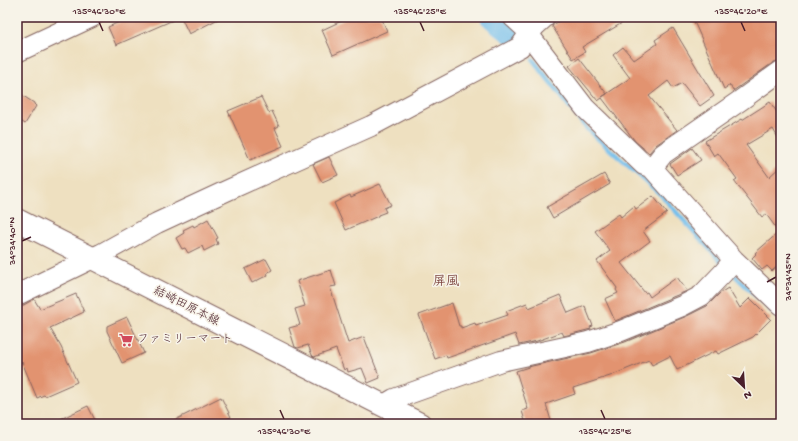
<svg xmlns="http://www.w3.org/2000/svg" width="798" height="441" font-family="'Gochi Hand','Klee One',sans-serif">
	<rect width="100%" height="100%" fill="#f7f3e8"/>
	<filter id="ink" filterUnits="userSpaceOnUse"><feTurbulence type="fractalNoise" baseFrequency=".025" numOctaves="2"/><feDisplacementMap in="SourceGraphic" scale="8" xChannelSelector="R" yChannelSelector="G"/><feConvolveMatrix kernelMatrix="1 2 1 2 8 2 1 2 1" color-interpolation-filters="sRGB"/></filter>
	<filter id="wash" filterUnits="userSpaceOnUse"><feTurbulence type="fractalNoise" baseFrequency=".012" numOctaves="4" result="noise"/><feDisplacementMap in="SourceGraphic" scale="16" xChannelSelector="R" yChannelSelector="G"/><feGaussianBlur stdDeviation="0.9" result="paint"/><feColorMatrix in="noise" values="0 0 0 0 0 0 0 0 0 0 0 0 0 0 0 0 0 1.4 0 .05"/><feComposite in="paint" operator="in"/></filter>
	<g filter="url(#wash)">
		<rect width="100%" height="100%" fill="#eee0c0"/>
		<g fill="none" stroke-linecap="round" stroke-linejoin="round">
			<!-- stream -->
			<path stroke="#74c0ed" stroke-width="4.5" d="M511,30L515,35
				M533,60L587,129L660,194L723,264
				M730,271L781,320"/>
			<!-- river -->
			<path stroke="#74c0ed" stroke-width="27" d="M495,17L511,30L526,17"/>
		</g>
		<g id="blocks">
			<!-- building -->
			<path fill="#e29370" d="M131,17H180L116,45L108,27Z
				M181,17H222L189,34Z
				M350,17H381L387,31L333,55L322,30Z
				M565,17H632L582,47L585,52L573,59L552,26Z
				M692,17H781V60L774,62L733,91L730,85L724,89Z
				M673,28L714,96L700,106L682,83L673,88L668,81L649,96L677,130L656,145L649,153L635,141L602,98L598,101L569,66L579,58L607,94L602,97L630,78L613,55L623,47L634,60L657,44L655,40Z
				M17,92L34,103V104L36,106L25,124L17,118Z
				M261,97L269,113L272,111L279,126L275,128L283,146L250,160L228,111Z
				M770,102L781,118V143L773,129L746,145L769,177L781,166V263L772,271L767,266L762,270L752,258L756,254L755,253L779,232L766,214L762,217L734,181L737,179L718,153L714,156L705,141L742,119V120Z
				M692,148L701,160L677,175L670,164Z
				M329,157L338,175L322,182L313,164Z
				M604,174L610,184L553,218L547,207Z
				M380,184L391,205L384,208L386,212L378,215V216L346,230L334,203L350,195L351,197Z
				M653,196L667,213L643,231L650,241L621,263L645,293L647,292L650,297L677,277L687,291L615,321L605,299L618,293L616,290L617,288L597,261L610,251L595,231L619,214L621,217L634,206L636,209Z
				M208,219L218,238L216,239L218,244L204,251L202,246L188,253L185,248L182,249L176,238L184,233L183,230L193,225L194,227Z
				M266,259L272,270L267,273L268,275L252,283L245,269Z
				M331,270L336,286L330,287L348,343L364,337L380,378L368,383L362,368L348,372L347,368L344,370L336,349L314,357L312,355L308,345L298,348L295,347L289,328L300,325L295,309L305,306L297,281Z
				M728,288L740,308L750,298L771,319L753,337L718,354L716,351L677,370L670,356L652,365L649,360L610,376L573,388L575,394L546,404L552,424H526L522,411L528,409L516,371L532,366L591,353L625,342L687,316L707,306L720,293Z
				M76,294L84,312L50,328L61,347L77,382L45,396L44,395L37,398L22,362L17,365V309L34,299L40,309Z
				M560,295L568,313L585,306L593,326L590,327L591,329L564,336L562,332L537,341L519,345L515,334L447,358L446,355L435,359L419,315L452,303L459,326H461V328L475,323L476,326L508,315L506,311L527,303L529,308Z
				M127,317L144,353L122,363L107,331V326Z
				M221,397L231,417L217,424H167Z
				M88,406L95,420L87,424H50Z"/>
		</g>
	</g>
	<g filter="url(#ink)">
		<use href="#blocks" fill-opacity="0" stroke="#83635f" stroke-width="1"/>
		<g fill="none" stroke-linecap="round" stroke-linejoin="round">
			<defs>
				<path id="minor" d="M513,17L524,27L529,35L585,108L644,165L652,168L734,260L781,305
					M17,52L92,17
					M652,168L663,154L741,100L781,71
					M17,295L101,254L157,223L226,191L371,126L520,47L535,26L545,17
					M384,405L394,399L501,361L588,342L621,331L682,306L701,296L723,273L734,260"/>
				<path id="major" d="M17,220L420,424"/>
			</defs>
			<!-- minor casing -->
			<use href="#minor" stroke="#83635f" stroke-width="22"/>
			<!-- major casing -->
			<use href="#major" stroke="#83635f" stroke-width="24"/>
			<!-- minor -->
			<use href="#minor" stroke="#fff" stroke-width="20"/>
			<!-- major -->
			<use href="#major" stroke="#fff" stroke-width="22"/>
		</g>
	</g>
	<!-- ticks -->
	<path fill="none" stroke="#4a1f2b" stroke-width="1.5" d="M99,22L103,31M420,22L424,31M741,22L745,31M22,241L31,237M767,282L776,277M280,410L284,419M601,410L605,419"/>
	<!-- icons -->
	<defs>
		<symbol id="supermarket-bare" viewBox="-9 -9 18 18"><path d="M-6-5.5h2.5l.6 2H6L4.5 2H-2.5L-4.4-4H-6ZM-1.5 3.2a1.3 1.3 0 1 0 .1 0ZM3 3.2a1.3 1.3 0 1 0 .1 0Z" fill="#d1495b" stroke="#f7f3e8" stroke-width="2.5" paint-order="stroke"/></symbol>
	</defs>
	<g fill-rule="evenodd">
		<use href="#supermarket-bare" x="116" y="330" width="20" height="20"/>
	</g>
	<g text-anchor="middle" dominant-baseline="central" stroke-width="3" stroke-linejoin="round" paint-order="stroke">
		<!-- street labels -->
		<g font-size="12" fill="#4a1f2b" stroke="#f7f3e8">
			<text transform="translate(186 307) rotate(27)">結崎田原本線</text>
		</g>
		<!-- poi labels -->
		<g font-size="12" fill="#4a1f2b" stroke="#f7f3e8" text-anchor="start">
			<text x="137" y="340">ファミリーマート</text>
		</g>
		<!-- neighbourhood labels -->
		<g font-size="13" font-weight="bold" fill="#7f4843" stroke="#f7f3e8">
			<text x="446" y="282">屏風</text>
		</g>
	</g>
	<!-- margin -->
	<rect width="798" height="441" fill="none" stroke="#f7f3e8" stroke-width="44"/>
	<!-- north arrow -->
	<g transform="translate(744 387) rotate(155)" stroke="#f7f3e8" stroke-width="3" paint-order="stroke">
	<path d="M0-3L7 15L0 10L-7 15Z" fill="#4a1f2b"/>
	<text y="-6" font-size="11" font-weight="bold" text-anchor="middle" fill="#4a1f2b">N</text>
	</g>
	<rect x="22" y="22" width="754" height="397" fill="none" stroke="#4a1f2b" stroke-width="1.5"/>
	<g font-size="10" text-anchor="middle" fill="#4a1f2b">
		<text x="99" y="14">135°46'30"E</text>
		<text x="420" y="14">135°46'25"E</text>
		<text x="741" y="14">135°46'20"E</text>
		<text transform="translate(11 241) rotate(-90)" y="4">34°34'40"N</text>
		<text transform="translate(787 277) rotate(-90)" y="4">34°34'45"N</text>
		<text x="284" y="434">135°46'30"E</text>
		<text x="605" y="434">135°46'25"E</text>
	</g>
</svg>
